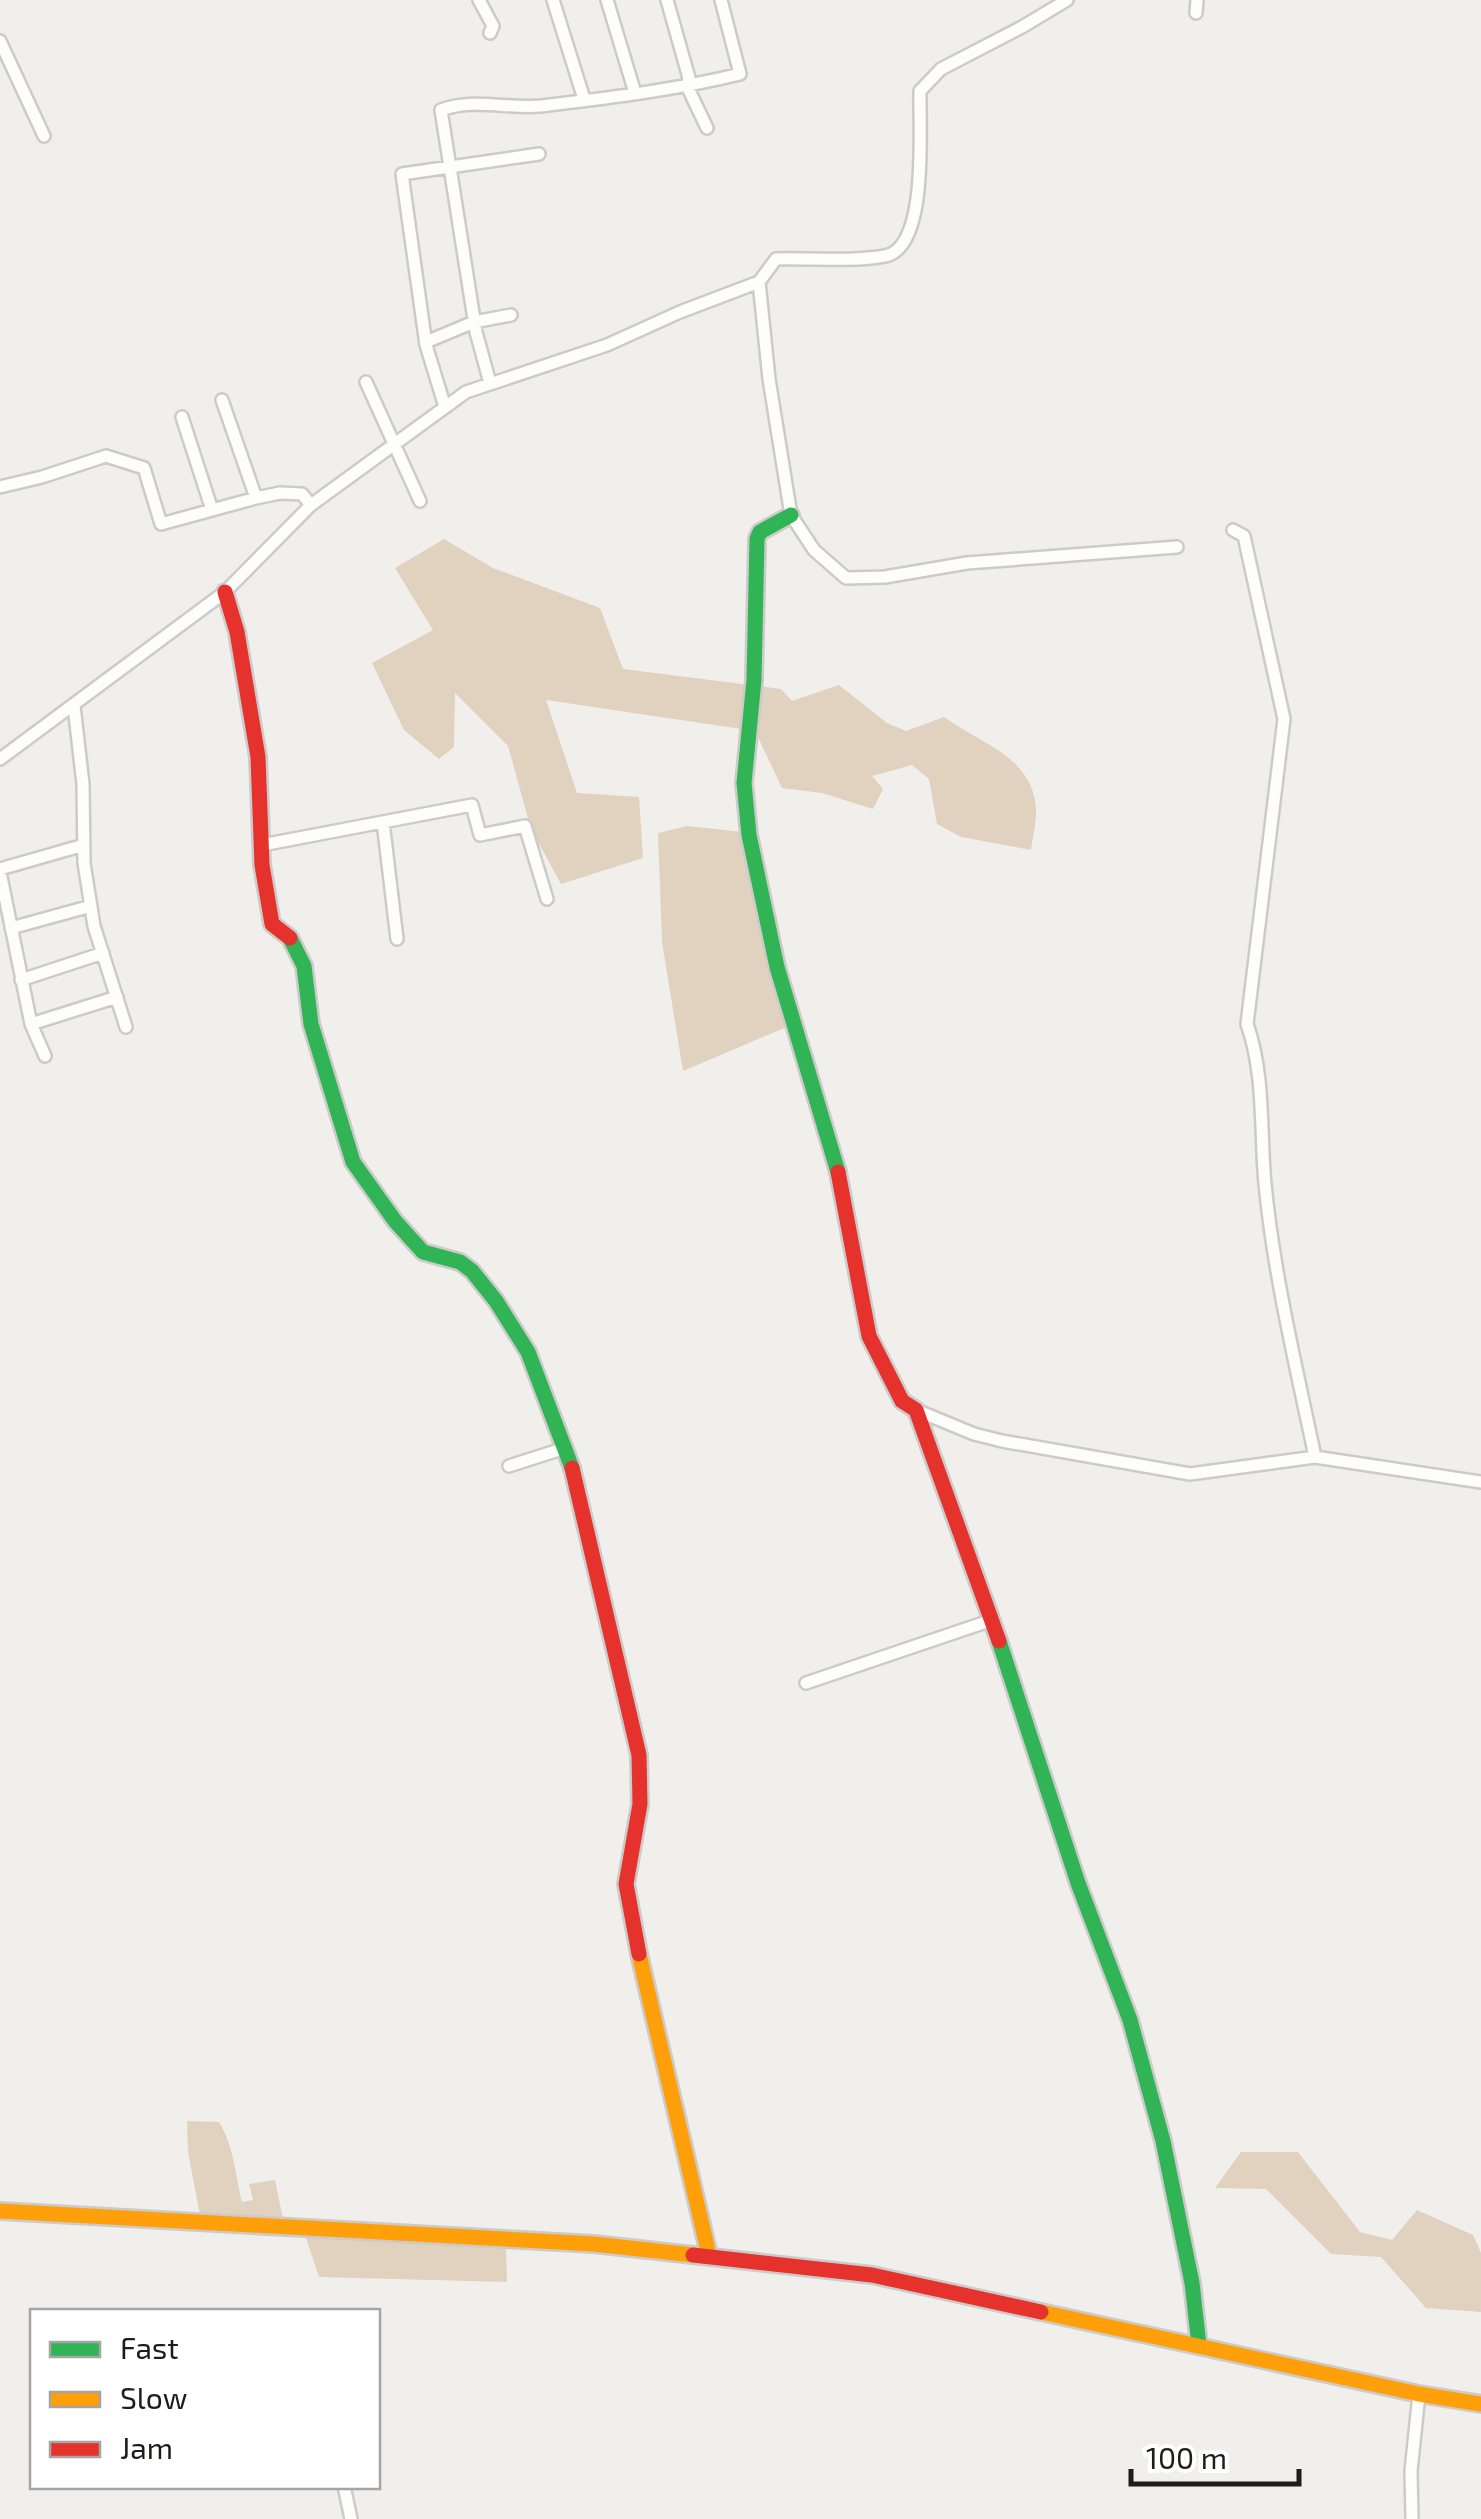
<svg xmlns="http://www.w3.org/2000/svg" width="1481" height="2519" font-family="'Exo 2',sans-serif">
	<rect width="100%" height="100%" fill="#f1efec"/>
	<!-- forest -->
	<path fill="#e1d1bf" d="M444,539L493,568L600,608L623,669L781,689L792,701L839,685L887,723L906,731L944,717C981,744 1034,757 1036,810C1036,823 1033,837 1031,850L961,837L937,824L929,779L912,765L872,776L883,789L873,809L822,793L782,788L755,731L546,700L577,793L639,797L643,858L561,884L531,829L508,746L455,693L454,747L439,759L404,730L372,663L433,630L395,568Z
		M687,826L743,832L789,1026L683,1071L662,942L658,833Z
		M187,2121L219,2122C234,2146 235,2174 242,2202L253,2200L249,2184L275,2180L284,2224L201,2220L188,2152Z
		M1241,2152H1298L1360,2232L1392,2240L1417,2210L1473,2235L1481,2253V2312L1426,2308L1381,2257L1331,2254L1266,2189L1215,2188Z
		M304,2232L506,2247L507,2282L319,2277Z"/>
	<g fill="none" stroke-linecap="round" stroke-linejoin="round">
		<defs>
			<path id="street" d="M479,0L493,26L490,33
				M553,0L584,99
				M607,0L635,93
				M667,0L689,78L687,86L707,128
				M1196,13L1197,0
				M0,41L44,136
				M759,282L769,379L791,515L814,550L846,578L885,577L967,563L1177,547
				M426,342L474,322L511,315
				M366,382L420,501
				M490,383L476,332L441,110C474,98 507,109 541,106C607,98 675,90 740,74L721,0
				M222,400L256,498
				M445,407L426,345L402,174L539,154
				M182,417L212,510
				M0,487L42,477L106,456L144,468L161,524L256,498L280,493L302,494L311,505
				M74,706L83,784L84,863L94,926L126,1027
				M0,759L225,592L311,505L466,392L607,345L680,312L759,282L776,259C811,258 850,262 885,256C929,248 919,127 920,91L941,69L1022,27L1067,0
				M383,822L397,939
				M262,845L472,805L480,835L525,826L547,899
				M0,869L84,845
				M0,872L31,1024L45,1056
				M11,928L91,906
				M21,980L103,953
				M31,1024L117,997
				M916,1410L974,1434L1002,1441L1190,1474L1315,1457C1296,1366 1274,1276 1265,1184C1260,1131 1265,1075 1247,1024L1284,719L1244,536L1233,530
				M1315,1457L1481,1482
				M509,1466L565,1448
				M806,1683L992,1620
				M344,2486L351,2519
				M1412,2519L1411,2471L1419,2394"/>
			<path id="fast" d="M791,515L760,532L757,539L754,680L744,783L749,835L777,967L838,1172
				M290,938L304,966L311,1024L353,1162L395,1221L423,1252L460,1262L472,1271L496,1301L528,1352L572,1468
				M999,1641L1078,1883L1130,2020L1163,2141L1192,2283L1199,2345"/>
			<path id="slow" d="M639,1954L709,2255
				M0,2211L594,2244L693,2255
				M1041,2312L1419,2394L1481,2404"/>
			<path id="jam" d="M225,592L237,632L258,757L262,865L272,924L290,938
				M838,1172L869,1336L902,1401L916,1410L999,1641
				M572,1468L639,1755L640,1804L626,1884L639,1954
				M693,2255L872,2275L1041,2312"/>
		</defs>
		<!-- street casing -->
		<use href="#street" stroke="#cdcbc9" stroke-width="16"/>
		<!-- fast casing -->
		<use href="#fast" stroke="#cdcbc9" stroke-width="20"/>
		<!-- slow casing -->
		<use href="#slow" stroke="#cdcbc9" stroke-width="20"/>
		<!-- jam casing -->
		<use href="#jam" stroke="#cdcbc9" stroke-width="20"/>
		<!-- street -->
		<use href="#street" stroke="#fdfdfc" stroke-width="11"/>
		<!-- fast -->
		<use href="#fast" stroke="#30b455" stroke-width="15"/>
		<!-- slow -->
		<use href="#slow" stroke="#ff9f0a" stroke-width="15"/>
		<!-- jam -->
		<use href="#jam" stroke="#e5322d" stroke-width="15"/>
	</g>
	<!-- legend -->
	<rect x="30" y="2309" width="350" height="180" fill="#ffffff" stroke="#a5a5a4" stroke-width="2.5"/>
	<rect x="50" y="2342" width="50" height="15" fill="#30b455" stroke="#a5a5a4" stroke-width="2.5"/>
	<text x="120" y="2359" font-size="30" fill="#1f1d1c">Fast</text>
	<rect x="50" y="2392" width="50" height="15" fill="#ff9f0a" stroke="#a5a5a4" stroke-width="2.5"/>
	<text x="120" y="2409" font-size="30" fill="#1f1d1c">Slow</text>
	<rect x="50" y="2442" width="50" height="15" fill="#e5322d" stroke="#a5a5a4" stroke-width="2.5"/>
	<text x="120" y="2459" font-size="30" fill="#1f1d1c">Jam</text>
	<!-- scale -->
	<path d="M1131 2469v15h168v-15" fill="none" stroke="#1f1d1c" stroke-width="5"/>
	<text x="1146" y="2469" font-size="30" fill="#1f1d1c" stroke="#ffffff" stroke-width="8" paint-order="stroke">100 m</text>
</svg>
